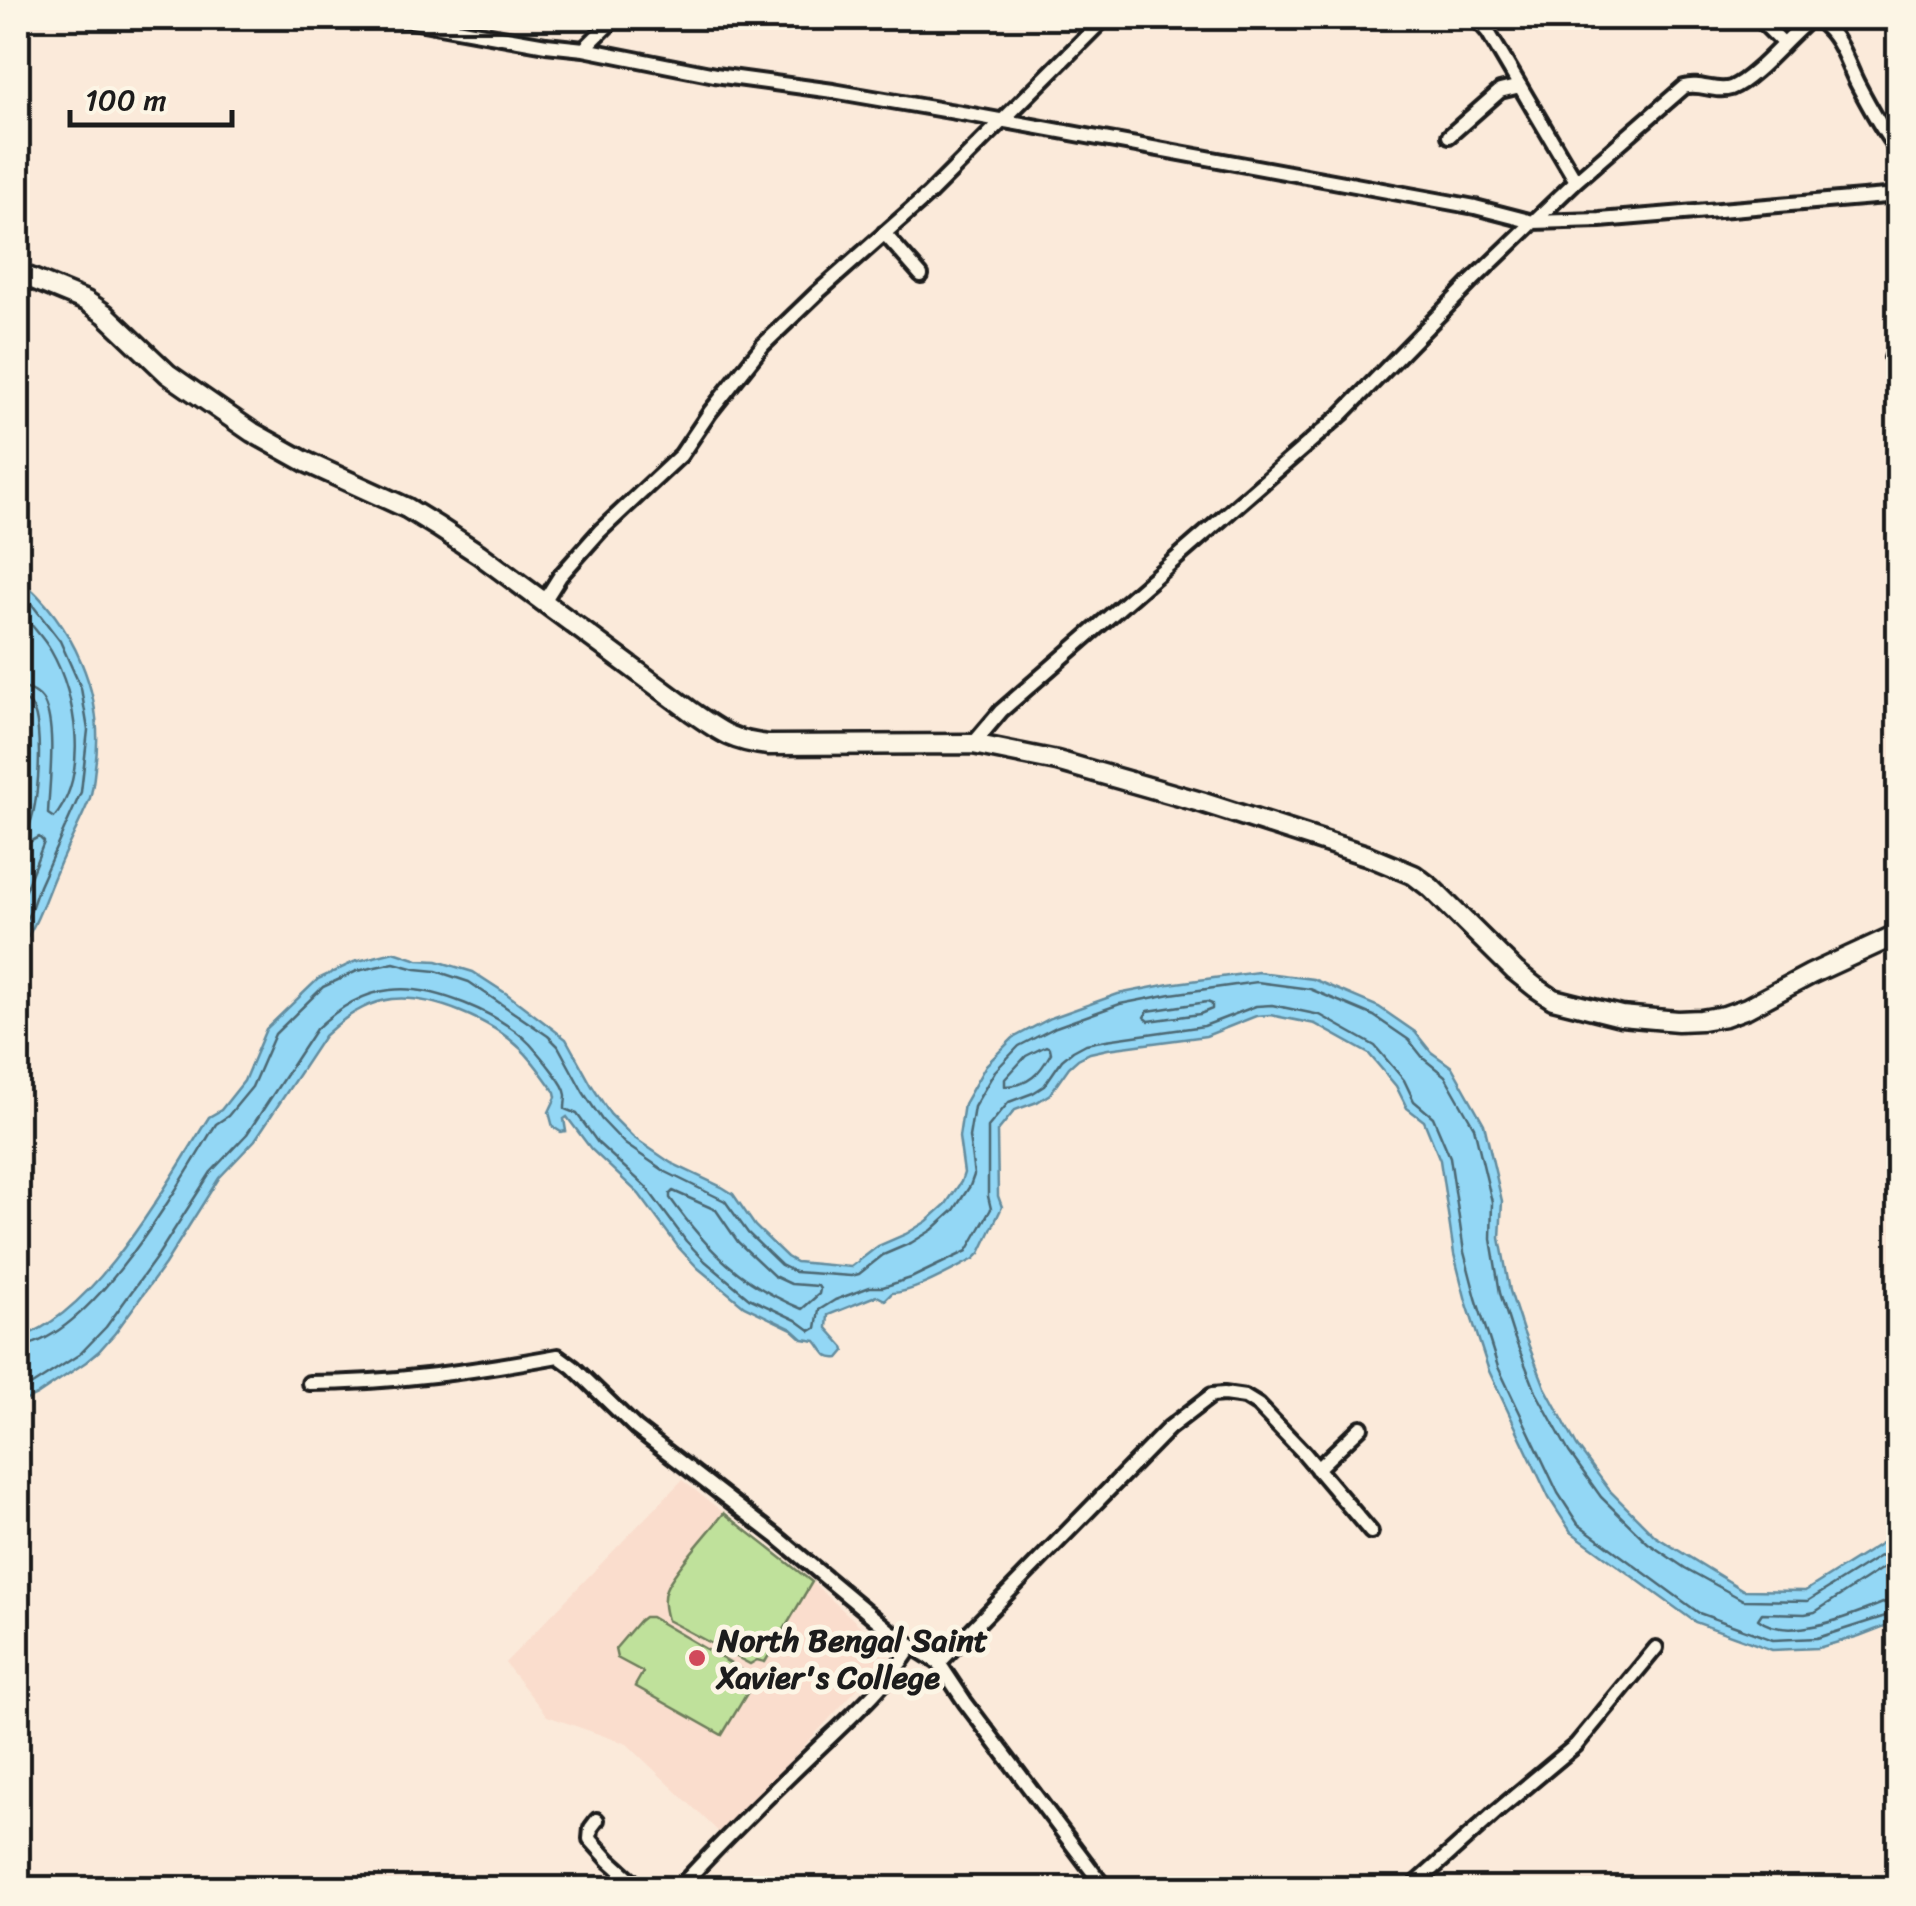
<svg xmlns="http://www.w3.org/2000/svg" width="1916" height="1906" font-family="Sriracha,sans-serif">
	<rect width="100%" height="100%" fill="#fbeada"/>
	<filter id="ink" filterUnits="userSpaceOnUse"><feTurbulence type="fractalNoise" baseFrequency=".01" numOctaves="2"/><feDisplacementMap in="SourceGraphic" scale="20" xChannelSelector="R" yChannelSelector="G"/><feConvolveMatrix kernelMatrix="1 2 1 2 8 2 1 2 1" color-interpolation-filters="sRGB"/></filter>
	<g filter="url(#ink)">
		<!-- built -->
		<path fill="#faddcd" d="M682,1480L812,1582L890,1653L722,1835L627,1744L547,1716L505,1663Z"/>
		<!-- green -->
		<path fill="#bfe19b" stroke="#6e7e5c" stroke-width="2.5" d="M724,1513L812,1582L765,1662L757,1660L750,1664L667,1620C664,1609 662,1599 666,1589C673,1571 711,1530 724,1513Z
			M644,1617H651L745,1672L747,1681L752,1685L722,1735L635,1686L643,1672L617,1658L615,1649L639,1621Z"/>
		<!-- water -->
		<path fill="#93d7f5" stroke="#638c9e" stroke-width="2.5" d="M18,577C73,623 106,695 95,767C94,777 93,788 90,798C81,821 68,844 58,868C45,896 38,926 18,950V833L25,812L30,755L24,713L18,706Z
			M394,952L418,960L437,961L473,972L507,994L566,1039L592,1086L610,1114L633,1137L671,1163L722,1187L733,1194L755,1226L787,1257L796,1262L851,1267L878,1246L906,1234L927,1221L946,1204L961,1182L964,1173L959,1137L964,1104L986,1065L1013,1038L1051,1018L1118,994L1169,984L1258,972L1313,979L1379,1007L1415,1032L1431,1052L1452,1067L1484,1124L1502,1201L1500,1238L1510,1291L1523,1331L1545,1387L1577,1446L1610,1491L1655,1536L1743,1590L1805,1591L1883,1542L1898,1527V1621L1859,1636L1818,1648L1772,1650L1695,1622L1571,1532L1549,1498L1489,1371L1466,1301L1454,1254L1440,1160L1424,1121L1407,1108L1396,1086L1369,1054L1315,1024L1270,1015L1256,1016L1206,1036L1108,1049L1090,1053L1078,1059L1069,1067L1050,1094L1037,1102L1015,1110L997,1132L998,1196L1002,1207L980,1253L974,1259C954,1269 914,1293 892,1293L885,1300L877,1296L873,1297L828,1315L827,1328L844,1347L845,1351L839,1358C825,1360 824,1350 816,1341L803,1339L792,1329L744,1306L698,1268L679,1248L639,1194L591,1149L567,1117L564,1119L566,1131L561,1132L553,1127L549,1112L556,1097L555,1092C544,1078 534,1061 521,1049C492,1021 433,995 392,999C366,1002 342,1019 324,1036L255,1140L219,1178L165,1264L115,1333L99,1351L86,1362L37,1395L18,1404V1338C95,1316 167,1183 209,1117L221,1110L244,1081L266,1029L318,979L354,962Z"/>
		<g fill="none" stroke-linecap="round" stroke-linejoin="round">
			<!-- shore -->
			<path stroke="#4c6773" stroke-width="2.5" d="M18,590L27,598L60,641L81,688L88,730L81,792L39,886L30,912L18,934
				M18,606C27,622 42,635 51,651C77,696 89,775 54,818L48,814C49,785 57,728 44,702C38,692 29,688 18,688
				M18,700C24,701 28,700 32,707C44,725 39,810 28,828L18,831
				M18,844L28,843L39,837L44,842L18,908
				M1207,1002L1212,1004V1009L1200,1014L1149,1021L1144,1017L1148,1011Z
				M1046,1046L1050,1048L1051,1053C1040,1073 1029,1086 1005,1086V1079L1026,1056Z
				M673,1191L716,1210L738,1242L774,1276L791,1284L818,1286L820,1289L819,1294L802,1309C741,1284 708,1251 670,1198V1194Z
				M18,1347C92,1340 179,1184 216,1124L228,1116L252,1087L275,1034L323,987L357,971L394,963L416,969L436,971L469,982L548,1036L558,1046L583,1092L602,1120L625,1144L666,1172L725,1201L748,1233L781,1265L795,1272L851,1276L859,1274L883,1255L911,1243L932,1230L954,1210L970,1186L974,1175L969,1137L974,1107L995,1071L1019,1046L1056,1027L1120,1004L1171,994L1257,982L1310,989L1374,1016L1409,1040L1424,1059L1445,1076L1474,1127L1492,1202L1491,1239L1500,1293L1513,1334L1536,1392L1569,1452L1601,1497L1648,1543L1685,1568L1743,1600L1808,1601L1888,1551L1898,1541
				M18,1394L80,1354L106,1327L156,1258L211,1172L247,1134L316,1029C336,1010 362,993 390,990C432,984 501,1014 530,1044C537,1052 544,1060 550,1068C555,1075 565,1085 566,1095C566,1099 565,1104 565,1109L577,1114L598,1143L646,1187L686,1241L705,1261L749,1298L796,1320L811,1331L816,1328L819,1310L835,1300L870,1287H883L911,1278L967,1251L991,1209L988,1196V1127L1009,1102L1033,1093L1044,1086L1062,1060L1073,1051L1086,1044L1106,1040L1204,1026L1256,1006L1272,1005L1320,1015L1375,1046L1404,1080L1414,1101L1433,1117L1450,1157L1464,1252L1476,1298L1498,1367L1558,1493L1578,1524L1699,1613L1773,1640L1817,1638L1898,1612
				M1898,1558L1815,1612L1805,1614L1762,1613L1758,1619C1788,1644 1855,1614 1888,1601L1898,1600"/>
			<defs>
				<path id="street" d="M395,18L546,45L584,49L715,75L833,91L967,114L1475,207L1533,222L1600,220L1898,195
					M1476,18L1488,32L1576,181
					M1758,18L1783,43
					M584,49L615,18
					M1449,136L1500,91L1520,86
					M884,233L921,275
					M1892,358L1898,353
					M543,603L560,576L600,531L681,455L710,412L763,345L817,293L928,195L1105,18
					M973,744L1001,711L1342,414L1473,280L1576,181L1684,87C1700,82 1715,93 1731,88C1754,79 1787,38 1808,21L1820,22C1840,37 1846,61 1857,83C1869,106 1882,130 1898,151
					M309,1383C393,1383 475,1371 558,1356L573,1367L636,1428L776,1536L891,1632L912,1646
					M1317,1469L1361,1427
					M939,1663L1169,1428L1212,1395L1224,1394L1245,1397L1258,1405L1304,1453L1371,1532
					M597,1820L591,1828L590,1839L609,1860L640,1888
					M679,1888C721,1842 765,1799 811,1755C846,1721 885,1688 912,1646L939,1663L965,1702L1105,1888
					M1414,1888L1418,1882L1497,1811L1576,1745L1656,1648"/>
				<path id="secondary" d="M18,273L86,301L105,314L168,374L252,432L306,462L407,508L438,527L479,554L692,712C721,732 732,741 768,745L973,744L1057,761L1204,803L1366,855L1414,875L1431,888L1515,971L1535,987L1553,999L1621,1016L1678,1021L1701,1020L1725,1016L1747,1008L1811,974L1898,934"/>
			</defs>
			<!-- street casing -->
			<use href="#street" stroke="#1c1c1c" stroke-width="20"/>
			<!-- secondary casing -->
			<use href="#secondary" stroke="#1c1c1c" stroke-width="25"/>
			<!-- street -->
			<use href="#street" stroke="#fcf5e5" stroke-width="12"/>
			<!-- secondary -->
			<use href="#secondary" stroke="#fcf5e5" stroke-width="18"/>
		</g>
	</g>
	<!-- markers -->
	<circle fill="#d1495b" stroke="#fcf5e5" stroke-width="4" cx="697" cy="1658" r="10"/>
	<g text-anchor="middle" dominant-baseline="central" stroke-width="10" stroke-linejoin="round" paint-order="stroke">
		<!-- poi labels -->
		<g font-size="32" font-weight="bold" fill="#1c1c1c" stroke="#fcf5e5" text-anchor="start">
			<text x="717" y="1640">North Bengal Saint<tspan x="717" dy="37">Xavier's College</tspan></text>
		</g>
	</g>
	<!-- margin -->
	<rect width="1916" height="1906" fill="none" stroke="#fcf5e5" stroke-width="60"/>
	<rect x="30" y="30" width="1856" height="1846" fill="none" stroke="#1c1c1c" stroke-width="4" filter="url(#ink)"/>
	<!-- scale -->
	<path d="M70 110v15h162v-15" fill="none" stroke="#1c1c1c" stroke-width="5"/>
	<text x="85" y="110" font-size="30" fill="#1c1c1c" stroke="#fcf5e5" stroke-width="8" paint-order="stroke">100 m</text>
</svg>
